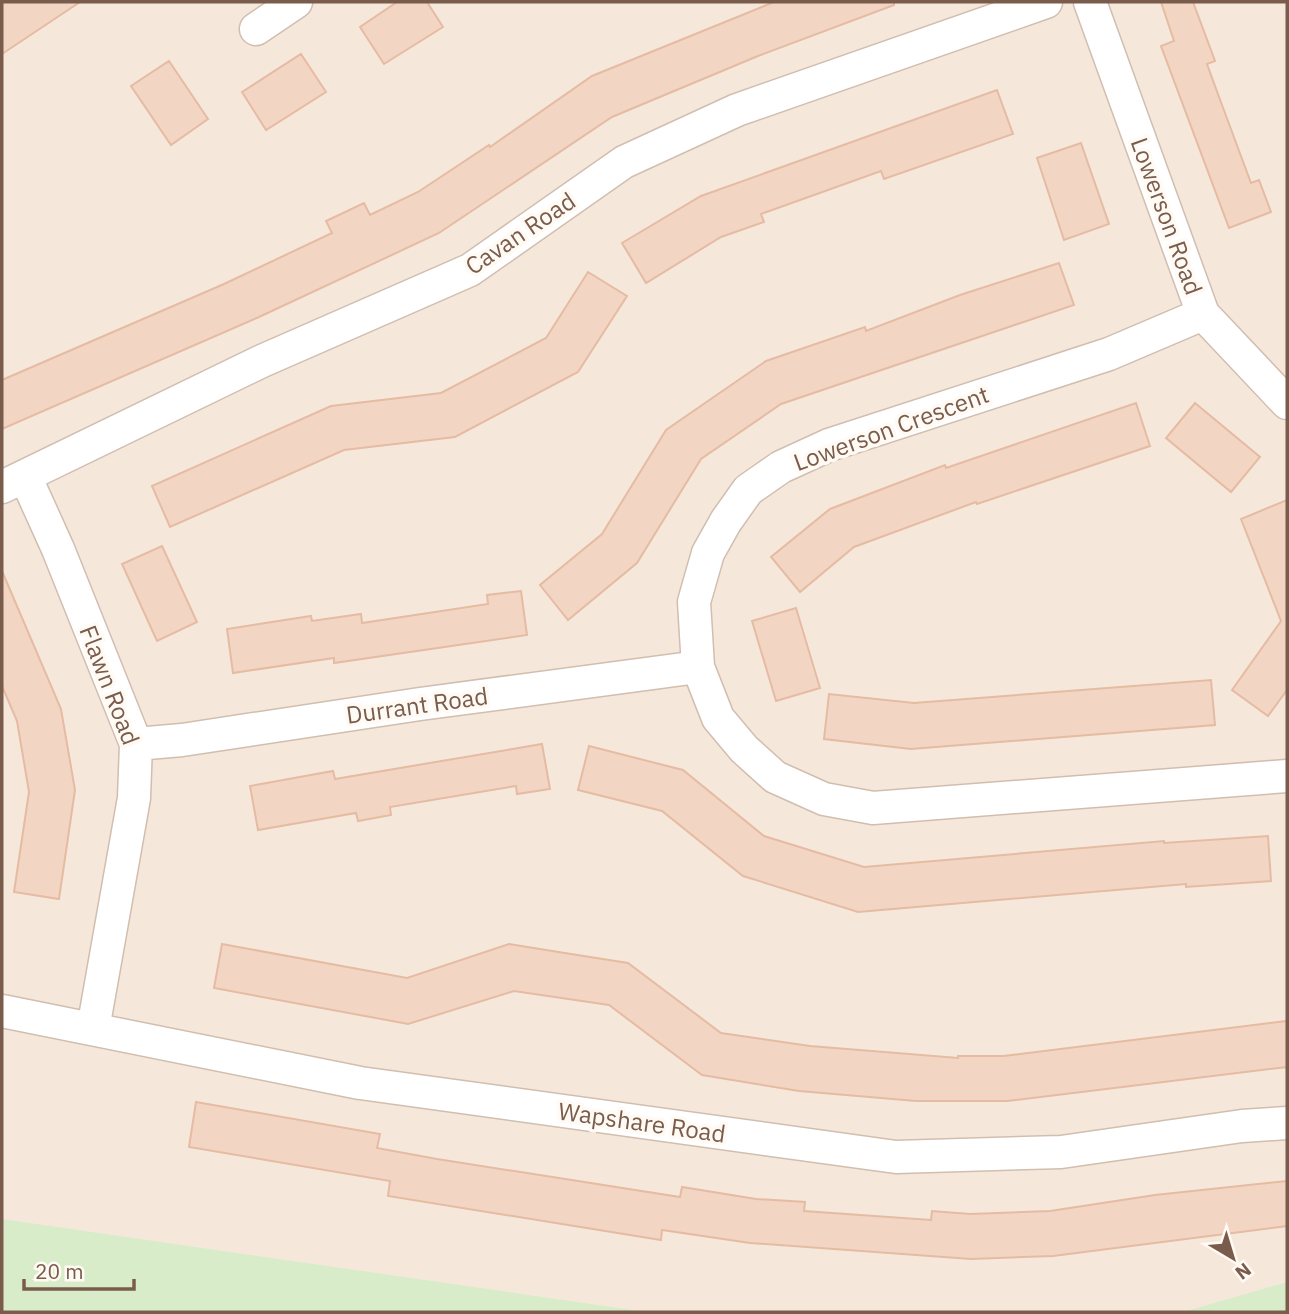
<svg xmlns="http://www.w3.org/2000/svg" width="1289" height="1314" font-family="'IBM Plex Sans',sans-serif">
	<rect width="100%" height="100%" fill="#fdf6ec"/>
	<!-- residential -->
	<path fill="#f5e8da" d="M2,2H1287V1312H2Z"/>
	<!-- green -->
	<path fill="#d8ecc9" d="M2,1219L646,1312H2Z
		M1287,1282V1312H1183Z"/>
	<!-- building -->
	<path fill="#f3d5c3" stroke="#e6bba3" stroke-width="2" d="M2,2H80L2,54Z
		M397,2H427L443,27L384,64L360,27Z
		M774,2H894V5L758,56L612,117L439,233L259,317L2,429V380L224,284L332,233L326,221L364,203L370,215L418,192L489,145L490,147L592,76Z
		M1161,2H1193L1215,61L1207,64L1222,105L1251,183L1259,180L1271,212L1229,228L1161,46L1174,41Z
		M301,54L326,92L266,130L242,92Z
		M169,61L208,119L171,145L131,86Z
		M997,90L1013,134L884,179L881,171L761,214L764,222L721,237L646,283L622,243L701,196Z
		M1081,143L1109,224L1064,240L1037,158Z
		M1059,263L1074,305L781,404L701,459L637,563L568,620L540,585L602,534L666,430L766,361L865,327L866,331L960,295Z
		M588,272L627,296L578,372L455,437L344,450L170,527L152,486L331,406L441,393L546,338Z
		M1136,403L1150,446L977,504L976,502L854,547L800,592L771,557L830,509L945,465L946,468Z
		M1195,403L1260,457L1231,492L1166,438Z
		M1287,500V690L1268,716L1232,690L1281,621L1241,519Z
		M162,546L197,622L157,641L122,564Z
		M2,571L61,709L75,790L59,899L14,892L29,792L17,721L2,686Z
		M521,591L527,635L334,663V658L233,673L227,629L311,616L312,621L361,614L362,623L488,604L487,595Z
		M796,608L820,688L776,701L752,621Z
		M1211,680L1215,725L911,749L824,739L829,694L914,703Z
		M542,744L550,789L517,794L516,786L390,807L391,815L358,821L356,813L258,830L250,786L333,771L335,779Z
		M589,746L683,770L764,836L864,867L1164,841V843L1268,836L1271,881L1186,887V884L858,912L743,876L662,811L578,790Z
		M222,944L407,978L509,944L571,954L628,963L721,1033L810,1046L958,1058V1056H1003L1287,1021V1067L1007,1101H916L799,1091L702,1075L609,1005L514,991L408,1024L214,988Z
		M196,1102L380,1134L377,1148L437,1159L680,1197L682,1187L756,1199L805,1202L804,1211L931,1220L932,1211L970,1214L1050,1211L1155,1195L1287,1181V1226L1053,1256L971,1259L750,1243L662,1230L661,1240L388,1196L390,1181L189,1147Z"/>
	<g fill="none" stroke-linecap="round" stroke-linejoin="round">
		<defs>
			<path id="minor" d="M1090,2L1203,314L1287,403
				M256,29L296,2
				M1203,314L1109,354L829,445L781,467L748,490L726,521L708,553L694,602L698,667L718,718L744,749L775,777L824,799L873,808L1287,776
				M25,476L58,549L136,744L134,798L93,1029
				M2,487L262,361L470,270L624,162L737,110L1046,2
				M136,744L182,740L420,704L698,667
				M2,1011L360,1083L896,1157L1061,1152L1242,1126L1287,1123"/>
		</defs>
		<!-- minor casing -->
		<use href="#minor" stroke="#d1beb0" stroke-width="35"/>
		<!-- minor -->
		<use href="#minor" stroke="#fff" stroke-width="32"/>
	</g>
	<g text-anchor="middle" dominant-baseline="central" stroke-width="7" stroke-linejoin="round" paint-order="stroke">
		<!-- street labels -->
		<g font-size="24" fill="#7a5c4d" stroke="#fffaf3">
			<text transform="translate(1167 216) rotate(70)">Lowerson Road</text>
			<text transform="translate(520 233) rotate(-34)">Cavan Road</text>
			<text transform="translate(891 428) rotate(-20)">Lowerson Crescent</text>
			<text transform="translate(110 685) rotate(69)">Flawn Road</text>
			<text transform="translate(417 705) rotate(-8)">Durrant Road</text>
			<text transform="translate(642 1122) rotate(8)">Wapshare Road</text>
		</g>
	</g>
	<!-- border -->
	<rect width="1289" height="1314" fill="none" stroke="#7a5c4d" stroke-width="7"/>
	<!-- north arrow -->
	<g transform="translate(1233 1258) rotate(142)" stroke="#fffaf3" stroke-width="5" paint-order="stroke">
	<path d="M0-5L12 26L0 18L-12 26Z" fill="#7a5c4d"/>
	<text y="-10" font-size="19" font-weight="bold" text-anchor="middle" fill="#7a5c4d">N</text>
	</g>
	<!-- scale -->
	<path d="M24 1279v10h110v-10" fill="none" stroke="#7a5c4d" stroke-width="3.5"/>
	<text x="35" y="1279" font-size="21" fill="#7a5c4d" stroke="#fffaf3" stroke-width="5" paint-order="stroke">20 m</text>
</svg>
